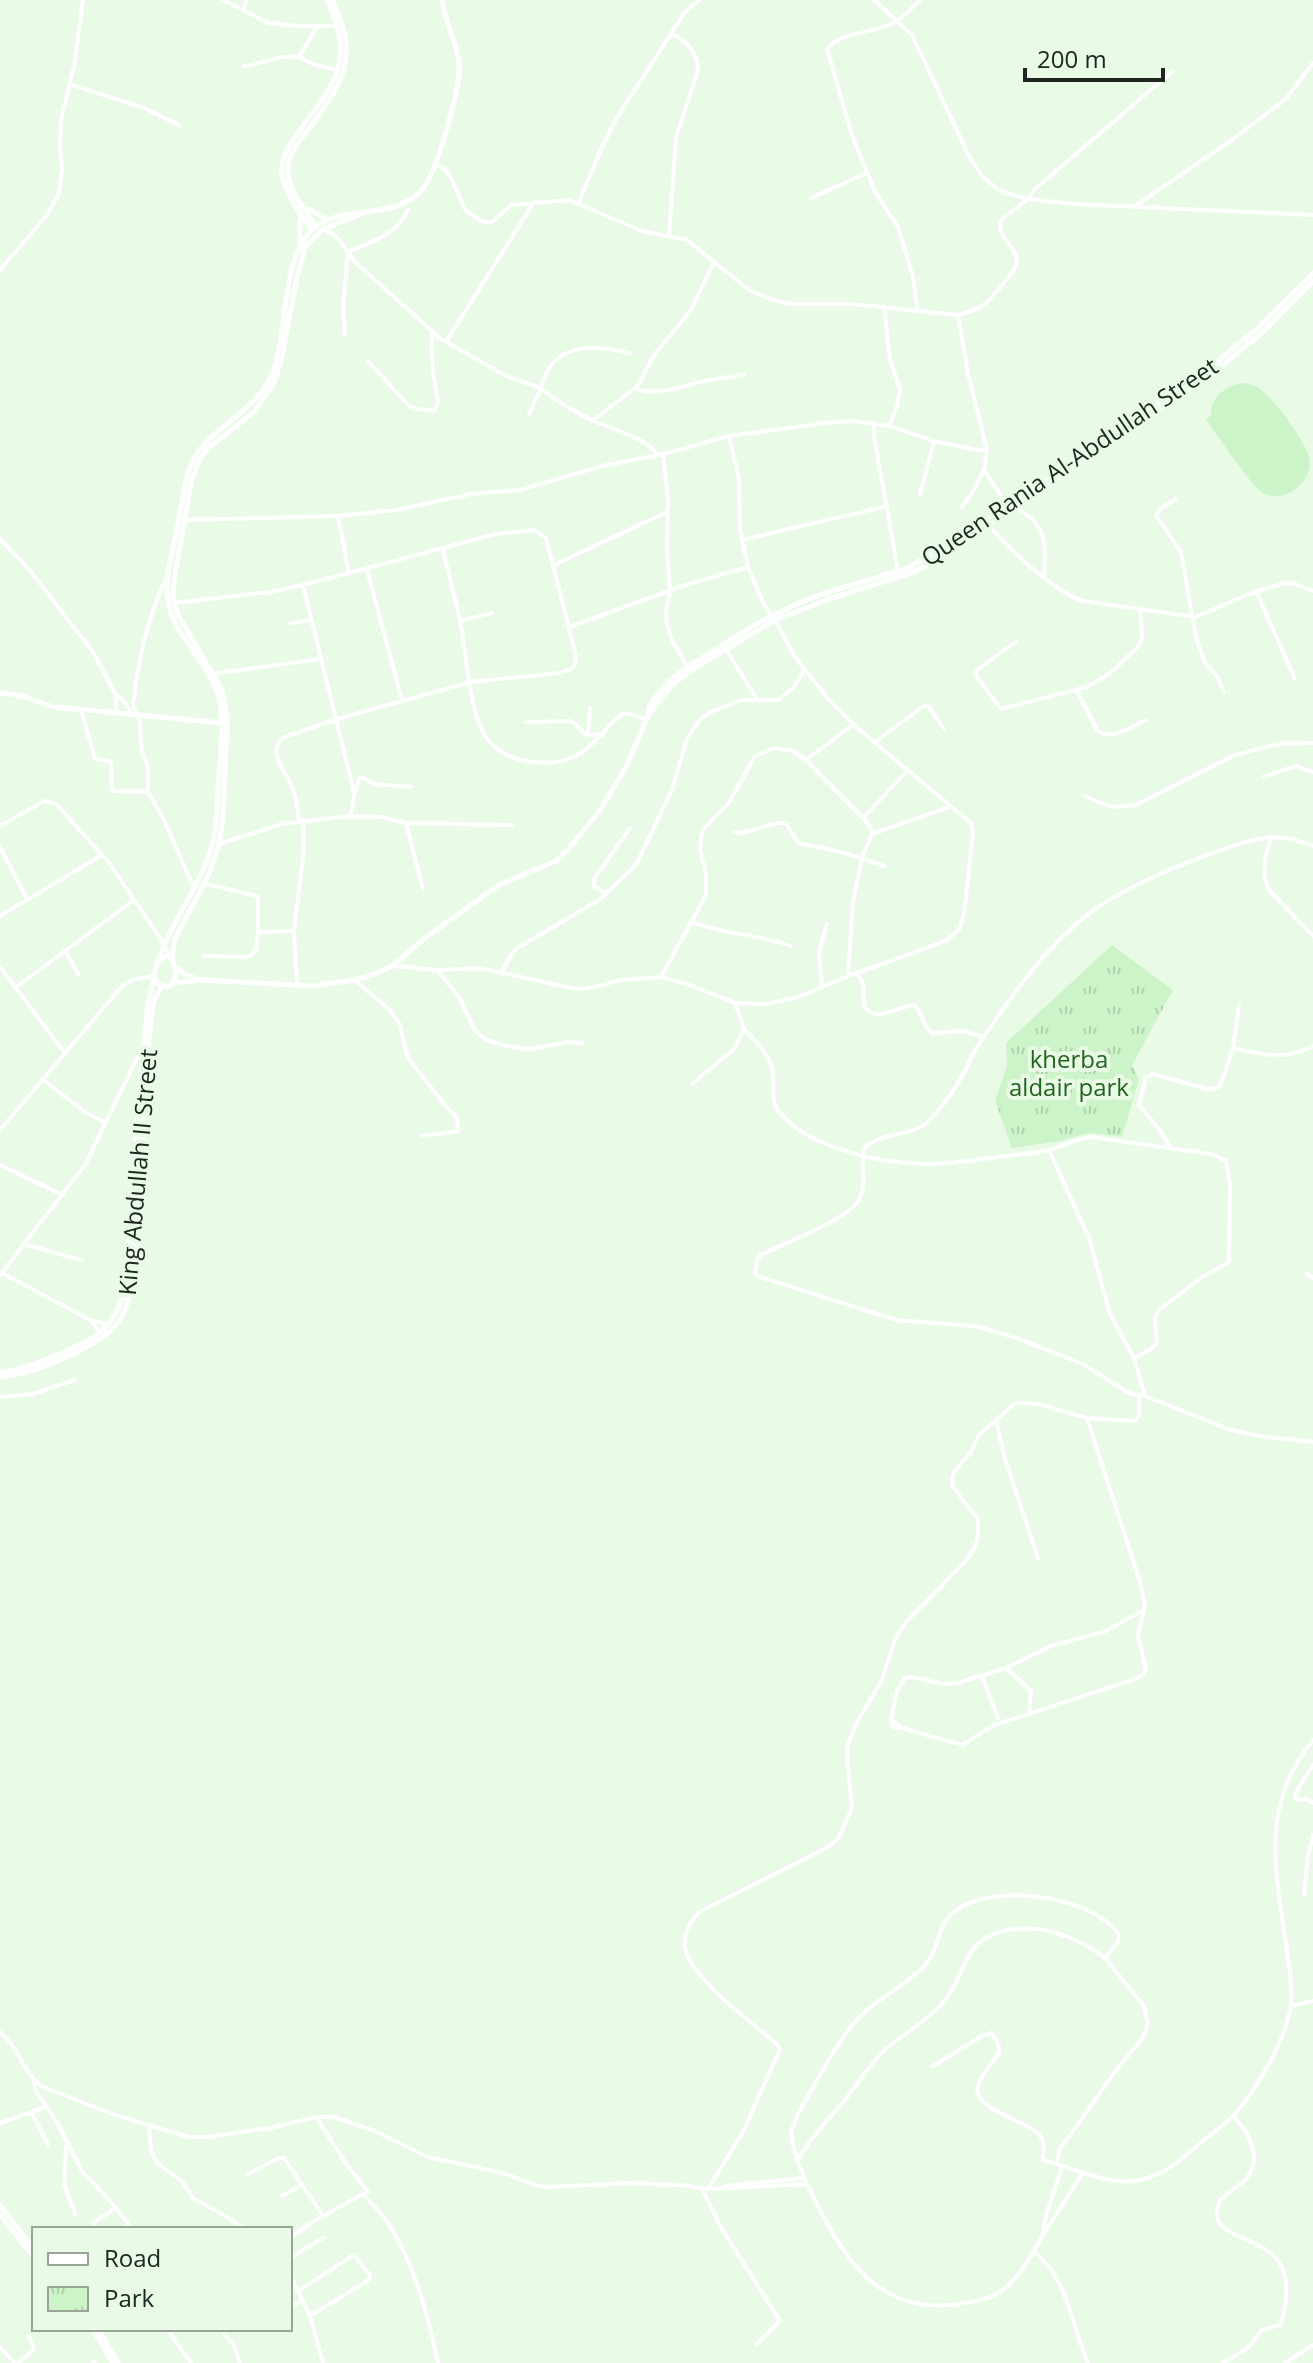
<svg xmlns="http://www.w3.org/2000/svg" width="1313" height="2363" font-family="'Open Sans',sans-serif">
	<defs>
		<pattern id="park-tufts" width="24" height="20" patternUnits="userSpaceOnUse" patternTransform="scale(2)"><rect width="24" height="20" fill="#ccf4c8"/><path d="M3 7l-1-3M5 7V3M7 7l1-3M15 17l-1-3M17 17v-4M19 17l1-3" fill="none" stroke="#afd1ac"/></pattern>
	</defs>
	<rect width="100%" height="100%" fill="#e9fbe7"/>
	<!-- green -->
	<path fill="#ccf4c8" d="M1245,383C1249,384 1253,385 1257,387C1271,394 1309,445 1310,461C1311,484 1283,504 1263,493C1252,487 1216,433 1206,420L1211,415C1211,395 1227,385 1245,383Z"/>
	<!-- park -->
	<path fill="url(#park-tufts)" d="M1112,945L1173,990L1132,1065L1139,1079L1122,1137L1095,1133L1084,1134L1061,1141L1012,1148L995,1101L1007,1066L1006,1043Z"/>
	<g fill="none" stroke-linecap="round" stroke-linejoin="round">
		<!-- street -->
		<path stroke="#fff" stroke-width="4" d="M223,0L268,23L297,26H338
			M874,0L912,35L969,156L982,176L1000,191L1028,199L1074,204L1313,215
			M244,10L246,0
			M317,27L299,57L315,65L338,70
			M244,66C262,64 281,54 299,57
			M69,84L144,108L179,125
			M435,164L440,166L449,174L466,211L483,222H492L511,205L569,200L642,231L687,240L749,290L770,299L789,304H851L958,315C967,313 975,310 982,306C990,300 1018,270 1017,260C1015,245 996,237 1001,220L1028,199L1034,190L1173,71
			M811,198L867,173
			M579,202L601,149L616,119L685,12L699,0
			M1135,206L1229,142L1286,99L1313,63
			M323,229L336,236L355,262L441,339L508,377L541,388L529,414
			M669,235L676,138L698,70C697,52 688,42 672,34
			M0,270L46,216L59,194L62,169L60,147L61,120L74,67L83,0
			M884,306L890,360L900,389L897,407L889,426
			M917,308L913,277L898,227L875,192L852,135L827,49C838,32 878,33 897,21C905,16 912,7 920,0
			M958,315L968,373L987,450L984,470L1007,505
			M345,334L343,309L348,252C372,242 396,235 408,210
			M446,342L534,202
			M630,353C592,344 552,342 541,388C557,402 577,413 596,422C617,431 644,437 658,455
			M368,361L409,406L416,409L435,410L438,402L432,365V332
			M635,388L641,380L654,355L691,310L714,262
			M593,420L635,388C656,398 683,385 705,381C718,378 731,377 744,375
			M874,423V436L898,571
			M663,454L668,499L667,551L670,591L666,611L667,624L672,640L687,666
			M920,494L934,442
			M1176,499L1161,508L1156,515L1181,552L1196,637L1205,663L1217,676L1224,692
			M962,507L974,490L984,470
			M1019,509C1024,514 1031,517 1035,522C1048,537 1045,559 1044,576
			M338,516L349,574
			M185,520L338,516L397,510L470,494L520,490L602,466L663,454L729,436L833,422L853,421L889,426L934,441L976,450H987
			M988,525C1010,550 1052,590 1083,601L1196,617L1249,594L1281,584L1292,583L1313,591
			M0,539L28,568L93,652L115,693L126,704L131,714
			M742,540L887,506
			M443,549C448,573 455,597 460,621C467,653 469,716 488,740C506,763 548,768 574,757C595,747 605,726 624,713L647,719
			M554,565L667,512
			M367,570L402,700
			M303,585L352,784L354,796L351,816
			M1256,591L1295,679
			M174,603L270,592L303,585L496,534L534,530L546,538L576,656L575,665L571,669L559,673L471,682L337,719L282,738C267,754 286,771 292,787C297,798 298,809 299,821
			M460,621L492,613
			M291,623L311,620
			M569,627L685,585L748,567
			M1017,641L978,669L975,674L1001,709L1087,687L1109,674L1138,647L1142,638L1140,608
			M726,649L756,698
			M212,674L320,659
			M1077,691L1097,730C1112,742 1130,727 1146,720
			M81,710L95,759L111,762L112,791L148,792
			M116,713V696
			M136,715L133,704C139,660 146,620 166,579
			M139,715L142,751L148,767V792L163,818L194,888
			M526,722L570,721L575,724L585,734L603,735
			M588,734L590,708
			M875,742L925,705L929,707L944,729
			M806,760L854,724
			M1263,777L1296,766L1313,772
			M355,793L359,779L362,777L374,784L411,787
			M1085,796L1111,807L1136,805L1233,756L1276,744L1313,743
			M406,823L423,889
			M0,826L44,801L56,804L107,860L160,938L170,956
			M734,832C753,835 767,821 786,823L798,843L845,853L885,866
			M872,834L949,807
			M1272,836C1265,855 1260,872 1269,890L1313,936
			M219,844L282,824L351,816L381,817L406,823L513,825
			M1313,846C1268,828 1244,842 1202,857C1167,870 1130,886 1098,907C1049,941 1012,995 979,1044C972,1054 968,1066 962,1076C954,1091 942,1107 930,1120C913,1138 882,1131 864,1148C860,1164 867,1183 860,1198C852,1218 783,1244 762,1254L757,1259L755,1274L757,1276L896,1320L975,1326L1011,1336L1083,1364L1129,1393L1145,1396L1228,1429L1259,1436L1313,1442
			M0,847L27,899
			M204,884L258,896V932L294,931
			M607,894L594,886V879L630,828
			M0,916L102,855
			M692,922C724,935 759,934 791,946
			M65,950L79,975
			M203,956L249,957L256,950L258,933
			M392,966L437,970L479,968L572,988L585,989L621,980L661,977L690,985L735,1003L767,1004L796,998L848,976L916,952L947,940L959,930L964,914L973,832L971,823L861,731L829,700L795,657L775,620L764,605L748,567L740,529L739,480L729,436
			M0,967L64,1052
			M437,970L459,997L475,1031L487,1040L507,1046L530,1049L569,1042L583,1043
			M502,972L509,958L516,949L599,900L636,865L672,790L687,739L700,719L711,712L742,700H778L793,688L804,671
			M857,973L863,983L864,1007C877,1023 897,1007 914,1005C923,1012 922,1026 932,1033L962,1031L984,1037
			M848,976L853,902L862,858L872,834L870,826L863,818L908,770
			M661,977L706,895V876L700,849L702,831L730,801L755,756L774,748L793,751L806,760L863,818
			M354,980L389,1009L399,1023L408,1058L449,1110L457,1118L458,1131L423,1136
			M297,985L294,931L303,857L304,820
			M15,988L134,900
			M822,988L819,953L827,923
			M744,1029C754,1040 769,1053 772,1068C776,1085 768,1100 781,1114C811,1149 883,1164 928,1164C954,1164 981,1159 1007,1156C1021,1154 1036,1153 1049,1150C1063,1146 1075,1139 1090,1137L1212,1154L1226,1161L1230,1185L1229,1262L1202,1277L1159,1310L1155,1318L1157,1343L1150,1350L1134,1358
			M1233,1048C1262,1055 1285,1061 1313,1046
			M42,1079L85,1112L104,1122
			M692,1084L734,1049L744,1029L735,1003
			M0,1130L122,986L135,979L154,976
			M1170,1147L1160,1130L1139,1105L1146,1077L1153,1074L1207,1089L1217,1088L1221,1084L1233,1048L1239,1005
			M1049,1150L1089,1238L1110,1314L1134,1358L1145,1396
			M0,1165L63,1195
			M23,1244L82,1260
			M2,1273L90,1320L100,1332
			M1307,1274L1313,1278
			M0,1275L85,1165L142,1048
			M90,1320L107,1324
			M1139,1396V1416L1135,1421L1087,1418L1140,1582L1145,1605L1144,1610L1106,1631L1051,1646L1006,1668L958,1683L943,1684L911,1677L905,1678L897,1691L891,1719L902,1728L963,1745L992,1726L1135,1679L1143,1675L1146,1669L1138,1635L1144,1610
			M0,1397L33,1394L74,1380
			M996,1420L1005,1459L1038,1558
			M1006,1668L1031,1691L1029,1714
			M982,1676L998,1718
			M891,1719L893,1728H901
			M1313,1765L1299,1787L1295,1797L1297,1800L1307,1799L1313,1803
			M1304,1894L1308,1855L1313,1835
			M1291,2006L1313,2001
			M0,2032C19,2047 23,2074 43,2087L115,2115L189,2137H206L270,2128L316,2117H334L375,2131L428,2157L503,2173L538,2186L548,2187L628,2183L681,2185L708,2189L807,2184
			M933,2066L982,2036L991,2033C997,2039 1000,2045 999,2053C992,2063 981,2074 978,2086C970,2109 1030,2122 1040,2135C1045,2143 1044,2151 1043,2160C1086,2171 1122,2196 1166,2170C1182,2161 1194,2147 1209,2136C1217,2130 1225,2124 1232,2117C1256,2091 1287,2039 1291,2004C1293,1982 1288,1959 1285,1937C1274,1863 1262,1802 1313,1740
			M34,2081L36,2091L58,2124L82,2171L111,2202L132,2229
			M32,2113L48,2145
			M316,2117L347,2165L368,2192L363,2194C373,2205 384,2215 391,2228C416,2268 428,2317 438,2363
			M0,2123L46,2107
			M149,2127L151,2150L157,2163L182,2181L193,2198L227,2217L244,2229
			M69,2144L66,2147L64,2184L75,2214
			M799,2158C812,2135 832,2116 848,2096C861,2080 871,2062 886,2049C905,2033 927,2021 943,2003C965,1979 961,1945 997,1933C1033,1920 1077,1936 1105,1958L1144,2006L1148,2024L1142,2039L1117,2069L1060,2149L1056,2164
			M1082,2173C1070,2194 1056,2214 1043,2235C1032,2254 1021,2276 1004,2289C990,2299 974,2302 958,2304C881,2315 846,2262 816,2202C806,2182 794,2157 791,2134C795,2116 806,2100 815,2084C830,2058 844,2030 868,2009C886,1994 911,1982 926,1964C944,1942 933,1921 965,1905C1005,1885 1094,1897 1119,1935L1118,1942L1105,1958
			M247,2175L278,2158H284L323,2216
			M726,2186L804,2178
			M702,2188L720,2226L780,2321L757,2344
			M708,2189L743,2132L780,2049L777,2044C753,2024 696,1982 686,1952C682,1938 689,1922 699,1912L828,1847L838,1839L852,1808L847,1758L848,1744L857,1722L882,1680L896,1637L907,1621L966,1561L975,1547L978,1536V1519L953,1487L952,1480L954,1472L971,1452L979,1435L1013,1405L1020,1403L1038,1404L1087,1418
			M282,2196L302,2185
			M95,2229L94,2222L116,2208
			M1043,2233L1046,2216L1062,2167
			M290,2238L311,2223L363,2194
			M1035,2252C1068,2279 1071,2325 1088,2363
			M290,2258L323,2238
			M290,2275L310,2316L323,2363
			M298,2291L354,2255L370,2275L369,2280L310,2316
			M290,2308L303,2300
			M167,2329L191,2363
			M220,2329L234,2345L240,2363
			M0,2347L15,2363
			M18,2363L34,2349L29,2336
			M93,2363L95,2361
			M1223,2363L1248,2348L1262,2330L1280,2325C1285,2316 1285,2305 1286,2295C1292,2225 1199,2250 1220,2201C1227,2192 1237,2188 1245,2180C1264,2159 1249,2132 1233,2116
			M1285,2363L1313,2345"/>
		<!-- secondary -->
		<path stroke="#fff" stroke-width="5" d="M308,209L327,219
			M300,213V243
			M316,227C307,211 289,192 288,172C287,157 296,145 305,134C340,87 363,59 332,0
			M312,230C301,215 285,193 282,175C280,162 286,151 293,140C329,87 359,68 327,0
			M0,693L22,696L54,707L222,723
			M649,714L671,686L690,671L775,620L829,599L914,572L930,563L1046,488L1116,436L1204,381L1265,330L1313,281
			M160,959L168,956C177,964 179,980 168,987L159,985C156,980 154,979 154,974C155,968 158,962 160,957C170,926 190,899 203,870C209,857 213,844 215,830C218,816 217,801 218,787C220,753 229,712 212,680C199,654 172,631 168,601C164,577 173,553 177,529C181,510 183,489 189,470C202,429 251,419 271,376C289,337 280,261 311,231C333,210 363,215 390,208C404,204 417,198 425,186C437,169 462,84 459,64C457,42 445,22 442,0
			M172,959L175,939L209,874L219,844L223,818L227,729L226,710L222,690L178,615L173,597L175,574L192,479L199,461L208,448L255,411L274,383L282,356L296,283L305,247L323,229L362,214
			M176,967L186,975L198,979
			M173,983L203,980L312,986L354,980L375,974L392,966L425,938L499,885L556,861L567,851L600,810L626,767L647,719L649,707L655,698L668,682L687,667L758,623L792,606L822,594L908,568L949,544L1039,485L1121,425L1174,394L1198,377L1257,329L1313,273
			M0,1373C19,1370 36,1364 54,1356C94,1340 119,1327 126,1281L140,1079L148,1003L154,980
			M0,1376C34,1374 103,1347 121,1318C130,1303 130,1286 132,1269L151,1016L155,998L162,987
			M0,2205L34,2249
			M0,2215L34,2257
			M92,2329L113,2363
			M98,2329L118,2363"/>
	</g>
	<g text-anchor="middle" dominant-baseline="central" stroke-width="8" stroke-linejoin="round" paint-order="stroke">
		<!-- street labels -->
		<g font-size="24" fill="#202720" stroke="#e9fbe7">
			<text transform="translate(1069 461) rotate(-34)">Queen Rania Al-Abdullah Street</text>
			<text transform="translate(137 1172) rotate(-85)">King Abdullah II Street</text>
		</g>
		<!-- park labels -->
		<g font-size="24" fill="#22631d" stroke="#e9fbe7">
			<text x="1069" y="1058">kherba<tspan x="1069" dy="28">aldair park</tspan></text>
		</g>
	</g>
	<!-- legend -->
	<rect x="32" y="2227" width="260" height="104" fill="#e9fbe7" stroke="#99a697" stroke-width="2"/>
	<rect x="48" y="2253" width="40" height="12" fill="#ffffff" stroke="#99a697" stroke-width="2"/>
	<text x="104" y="2267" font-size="24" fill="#202720">Road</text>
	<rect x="48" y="2287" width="40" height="24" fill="url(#park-tufts)" stroke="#99a697" stroke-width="2"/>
	<text x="104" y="2307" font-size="24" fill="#202720">Park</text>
	<!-- scale -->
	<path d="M1025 68v12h138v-12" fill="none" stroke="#202720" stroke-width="4"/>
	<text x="1037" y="68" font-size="24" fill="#202720" stroke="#e9fbe7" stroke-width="6" paint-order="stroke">200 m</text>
</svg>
